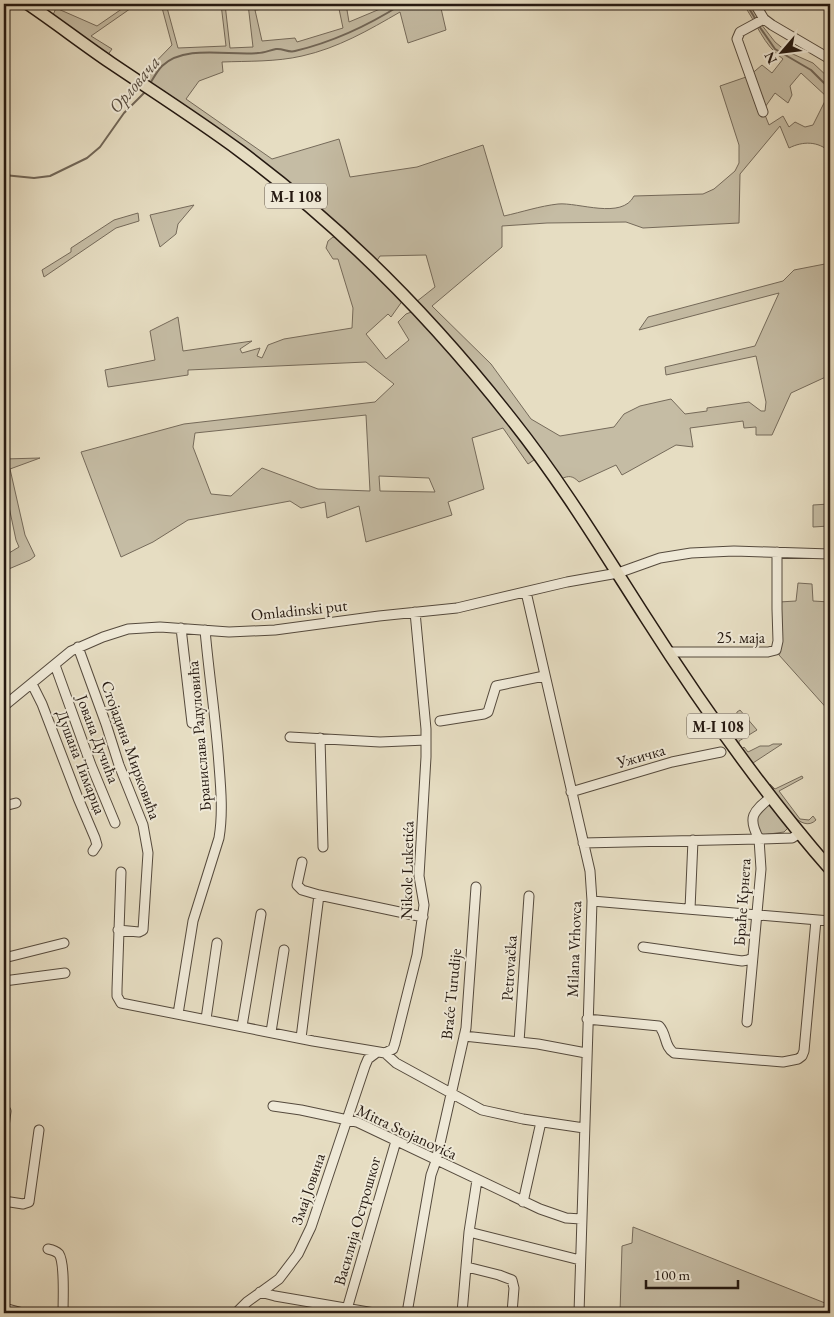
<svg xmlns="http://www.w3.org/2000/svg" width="834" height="1317" font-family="'EB Garamond',serif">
	<rect width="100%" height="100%" fill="#e6ddc2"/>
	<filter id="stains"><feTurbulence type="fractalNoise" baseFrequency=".004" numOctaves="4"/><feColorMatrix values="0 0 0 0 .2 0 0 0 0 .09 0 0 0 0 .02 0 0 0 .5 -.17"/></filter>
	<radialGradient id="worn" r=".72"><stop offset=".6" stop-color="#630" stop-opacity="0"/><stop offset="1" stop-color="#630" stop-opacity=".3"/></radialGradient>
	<!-- green -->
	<path fill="#c5bca4" stroke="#756a5a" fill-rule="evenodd" d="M129,4H137L91,36L112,49L107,56L53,15L56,8L97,26Z
		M161,4H166L178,48L226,46L221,4H225L230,48L253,47L248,4H287V7L255,10L262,41L295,38L297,42L343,28L338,4H346L349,22L380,9L388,4H440L446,30L408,43L400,12C369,30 338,48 302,56C276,62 248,61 222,62L223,72L199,81L186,99L272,159L339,139L350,177L417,167L483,145L504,216C522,212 540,206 558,204C578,202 622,220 634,196L703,194L714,189L735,171L739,163V145L720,86L749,76L762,65L772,73L783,59C763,45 757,23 743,4H755L761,24L775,42L786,51L813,63L830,79V152C818,141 803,141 789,148L780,126L740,174L739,223L643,228L626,222L547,223L502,226V247L432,306L491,364L531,419L560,436L614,427L624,414L640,406L671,399L685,414L707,411V408L749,402L761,411H765L766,402L756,356L666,375L665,367L755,346L779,293L639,330L648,317L783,281L794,270L830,263V375L791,393L772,435H756V427L744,428L743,421L690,428L693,447L676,445L622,475L616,465L579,482C573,476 569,475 561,479L416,302L435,287L426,255L380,256L376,262L140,78L172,45ZM801,73L827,97L813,125L805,127L795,122L789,127L783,116L769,125L763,110L775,93L788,103L792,95L790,86Z
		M194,205L178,224L176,234L160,247L150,215Z
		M138,213L139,221L116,228L44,277L42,270L71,252V248L114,220Z
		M333,237L337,238L403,300L391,317L388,314L366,334L386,359L409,340L398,322L406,314L414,311L439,337L537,458L528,464L503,428L472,438L484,489L448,502L452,515L366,542L359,506L327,518L325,502L301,508L290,501L188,520L153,542L121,557L81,452L184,424L375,402L394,384L366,362L188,370V375L108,387L105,370L155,360L150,331L178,317L183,351L252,341L240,349L242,353L260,348L257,356L262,358L268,345L284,339L352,328L353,308L338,259H333L326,248L328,241ZM366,415L370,491L318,489L262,468L231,496L211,494L193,447L195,433ZM379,476L429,478L435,492L380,491Z
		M40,458L10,469L25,535L35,556L30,560L4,571V556L19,547L16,540L4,483V459Z
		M829,504V526L813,527V505Z
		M798,583L812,584L813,601L830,602V712L779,655V602L796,601Z
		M740,710L757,730L739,741V744L732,732L737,712Z
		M773,744H782L753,763L742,749L744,747L748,752L760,746H769Z
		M802,776L803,778L779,791L800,819L809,820L813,816L816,820C801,835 781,801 773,790L774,789L770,784L775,789Z
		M769,805L786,824L788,828L784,832L762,835L758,833L756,815Z
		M633,1227L825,1303V1313H620L622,1246L632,1243Z"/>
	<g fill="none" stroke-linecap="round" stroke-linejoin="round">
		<!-- stream -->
		<path stroke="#716657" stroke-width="2" d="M751,4L750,10L756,20
			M759,26L775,49L811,70L830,89
			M149,85C153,79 157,71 162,66C185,44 229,56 258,53C264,53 270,50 276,49C283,48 288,53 295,51C333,42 369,25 402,4
			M4,175L34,178L50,176L87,158L100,147L124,113L146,91"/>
		<defs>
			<path id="minor" d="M755,4L764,19L772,25L830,59
				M763,112L737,39L740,32L764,19
				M526,592L590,871L592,901L579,1313
				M181,628L192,723
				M78,647L106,724L119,765L143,825L148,853L143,930L139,932L118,930
				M668,652H768L776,650L778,641L777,609V552
				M55,665L91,765L115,823
				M32,684L42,704L78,798L95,838L97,845L93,851
				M4,706L71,651L103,637L128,629L160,627L229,632L275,630L379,616L457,608L567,582L618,573L660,558L691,553L734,551L830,554
				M440,721L484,714L488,712L496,686L544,676
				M290,737L380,742L426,740
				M320,738L323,847
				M571,792L672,762L721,752
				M771,797C753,812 747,817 759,839L792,838L800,833
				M4,806L16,803
				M583,843L759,839L761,869L747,1022
				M302,862L297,885L302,890L319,895L423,917
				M121,872L117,989V996L121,1003L313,1041L385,1053
				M592,901L830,921
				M690,909L693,840
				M643,947L742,961L748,960L752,958
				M4,958L64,943
				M4,981L65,973
				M178,1014L193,921L219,838C223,814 221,790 219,765C216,720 209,675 205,630
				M206,1019L217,943
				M587,1019L659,1026C667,1034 664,1047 674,1053L783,1062L798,1059L802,1056L804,1051L816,920
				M242,1026L261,914
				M271,1032L284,950
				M464,1036L538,1044L586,1053
				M301,1038L319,895
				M519,1042L529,896
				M385,1053L393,1049L395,1043L417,955L424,905L419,876L426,757V729L415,612
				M385,1053L396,1063L482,1110L523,1119L584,1128
				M273,1106L301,1110L357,1122L540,1209L566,1218L581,1219
				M4,1108L6,1111L4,1127
				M4,1201L23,1204L29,1202L39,1130
				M523,1202L541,1122
				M469,1232L580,1260
				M48,1249C53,1250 56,1251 59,1254C65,1263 63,1301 63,1313
				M467,1267L499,1275L512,1280L514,1288L512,1313
				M260,1292L275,1296L374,1313
				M4,1308L23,1313
				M347,1309L396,1141
				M236,1313L247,1302L279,1279L298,1254L311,1227L365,1066L368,1059L376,1053
				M407,1313L431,1175L436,1161L466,1028L476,887
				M462,1313L469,1232L477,1180"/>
			<path id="major" d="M28,4C56,23 83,44 111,63C154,92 198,120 240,151C342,227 433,319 512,420C562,483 603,551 646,618C702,706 762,791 830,869"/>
		</defs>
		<!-- minor casing -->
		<use href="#minor" stroke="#554a3d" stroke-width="11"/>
		<!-- major casing -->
		<use href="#major" stroke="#251911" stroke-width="14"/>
		<!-- minor -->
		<use href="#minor" stroke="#efe9d7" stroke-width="9"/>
		<!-- major -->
		<use href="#major" stroke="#e6ddc2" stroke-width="11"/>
	</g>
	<g text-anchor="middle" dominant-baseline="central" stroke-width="4" stroke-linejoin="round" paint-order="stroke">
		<!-- shield labels -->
		<g fill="#efe9d7" stroke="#62574c" stroke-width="1">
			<rect x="265" y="183.5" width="62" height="25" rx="4"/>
			<rect x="687" y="713.5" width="62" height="25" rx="4"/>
		</g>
		<g font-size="15" font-weight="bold" fill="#251911">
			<text x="296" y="196">M-I 108</text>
			<text x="718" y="726">M-I 108</text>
		</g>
		<!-- street labels -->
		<g font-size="16" fill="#251911" stroke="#efe9d7">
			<text transform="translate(299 610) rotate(-6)">Omladinski put</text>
			<text x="741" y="637">25. маја</text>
			<text transform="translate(199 736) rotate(-95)">Бранислава Радуловића</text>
			<text transform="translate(98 739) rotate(69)">Јована Дучића</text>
			<text transform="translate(131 750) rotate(70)">Стојадина Мирковића</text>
			<text transform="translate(641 756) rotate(-16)">Ужичка</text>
			<text transform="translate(81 762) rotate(69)">Душана Тимарца</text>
			<text transform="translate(407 870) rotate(-89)">Nikole Luketića</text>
			<text transform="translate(742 902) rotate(-86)">Браће Крнета</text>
			<text transform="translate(574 949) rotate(-88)">Milana Vrhovca</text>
			<text transform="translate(509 968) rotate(-86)">Petrovačka</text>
			<text transform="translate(451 994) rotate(-84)">Braće Turudije</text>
			<text transform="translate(407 1132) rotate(25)">Mitra Stojanovića</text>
			<text transform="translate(308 1189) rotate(-71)">Змај Јовина</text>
			<text transform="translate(357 1221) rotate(-74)">Василија Острошког</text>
		</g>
		<!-- water labels -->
		<g font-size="18" font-style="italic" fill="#584d40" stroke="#efe9d7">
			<text transform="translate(134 84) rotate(-50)">Орловача</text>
		</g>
	</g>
	<!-- margin -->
	<rect width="834" height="1317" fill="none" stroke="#e6ddc2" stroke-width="20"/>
	<rect x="5" y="5" width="824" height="1307" fill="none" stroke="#251911" stroke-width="2.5"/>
	<rect x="10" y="10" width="814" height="1297" fill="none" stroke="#251911"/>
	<!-- north arrow -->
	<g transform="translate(782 52) rotate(242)" stroke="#efe9d7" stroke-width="4" paint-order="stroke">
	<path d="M0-4L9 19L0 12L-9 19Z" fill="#251911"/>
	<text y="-8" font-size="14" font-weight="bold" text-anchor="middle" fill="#251911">N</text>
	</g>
	<!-- scale -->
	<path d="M646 1280v8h92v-8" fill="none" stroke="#251911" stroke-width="2.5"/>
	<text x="654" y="1280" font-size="15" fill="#251911" stroke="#efe9d7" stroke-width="4" paint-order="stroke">100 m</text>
	<rect width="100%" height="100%" filter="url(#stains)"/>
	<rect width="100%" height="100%" fill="url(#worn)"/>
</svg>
